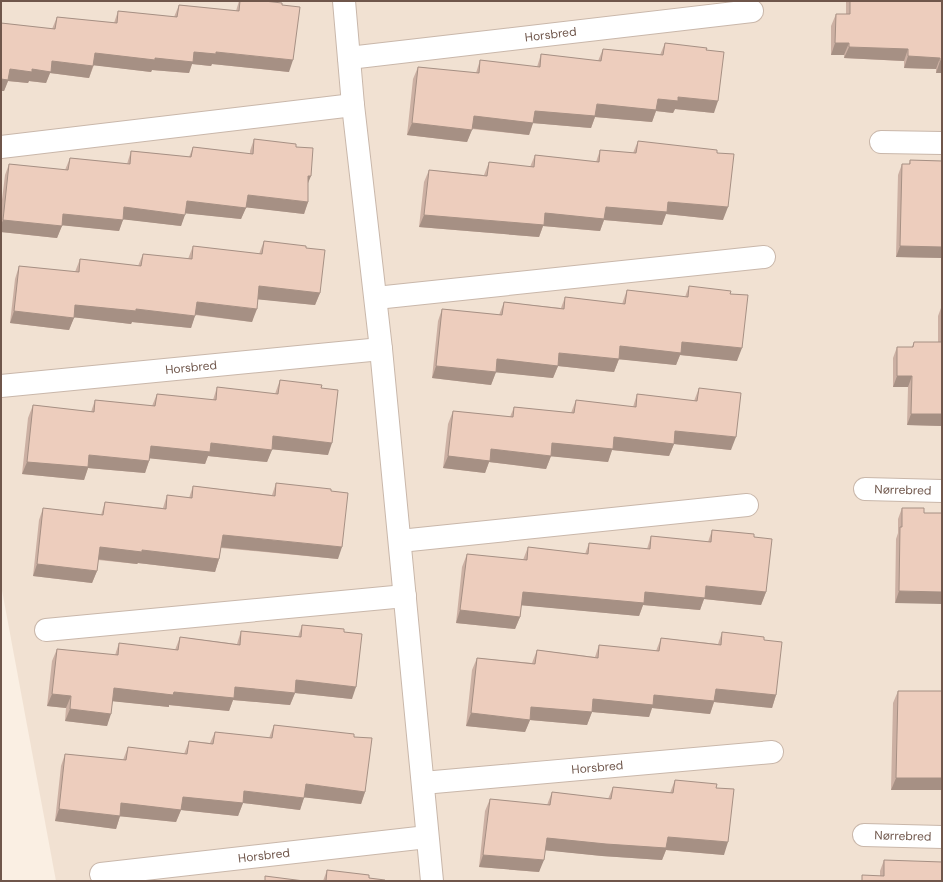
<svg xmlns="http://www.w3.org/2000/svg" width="943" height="882" font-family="'DM Sans',sans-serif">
	<rect width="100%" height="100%" fill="#faefe3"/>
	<!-- residential -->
	<path fill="#f1e1d2" d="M1,1H942V881H56L1,585Z"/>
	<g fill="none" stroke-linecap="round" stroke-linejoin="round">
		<defs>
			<g id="minor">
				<path d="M344,1L353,105L381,349L432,881"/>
				<path id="s1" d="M349,58L752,11"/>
				<path d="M881,142L942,143"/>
				<path d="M1,147L353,105"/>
				<path d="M376,298L764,257"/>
				<path id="s2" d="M1,386L381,349"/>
				<path id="s3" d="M865,489L942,491"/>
				<path d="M400,541L747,505"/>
				<path d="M46,630L405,596"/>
				<path id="s4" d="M423,783L772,752"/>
				<path id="s5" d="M864,835L942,837"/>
				<path id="s6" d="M101,874L427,837"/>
			</g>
		</defs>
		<!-- minor casing -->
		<use href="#minor" stroke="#c9b7aa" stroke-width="24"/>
		<!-- minor -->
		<use href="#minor" stroke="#fff" stroke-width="22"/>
	</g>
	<!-- wall -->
	<path fill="#ccb0a3" d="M239,1H264L282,5L289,72L212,64L211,66L192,64L189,73L152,70L151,72L94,65L89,78L50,73L46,83L29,81L28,83L8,81L4,91H1V23L52,29L57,17L114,23L118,11L174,17L179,5L236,11Z
		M846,1H942V73H936V69L904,68V61L844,58V55H831V26L836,14H846Z
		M665,43L706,50L714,113L675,109L673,113L656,111L652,122L595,117L591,128L533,123L529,135L472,129L467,142L407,135L413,79L418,67L476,73L480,60L537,67L541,54L598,61L603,49L660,55Z
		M254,139L296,147L308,184V202L304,214L246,207L241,219L185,213L181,226L123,219L119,231L62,225L57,238L1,232V208L5,175L9,164L65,170L70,158L127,164L131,151L189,157L193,147L250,154V151Z
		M638,141L717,153L723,220L666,214L662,225L604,220L600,231L543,226L539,237L419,227L424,182L429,170L484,175L489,162L530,167L535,155L596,162L600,150L633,153Z
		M910,160L942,161V426L907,425L908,387H893V358L897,347H912L914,342H938V316L941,308L942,258L896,257L898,175L902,164H909Z
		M264,241L306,248L320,293L315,305L258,299L252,322L195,315L191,328L132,322L131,324L74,317L69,330L10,323L15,279L19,266L75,272L80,259L138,266L143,254L188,259L193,246L259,254Z
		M689,286L730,294L737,361L680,355L676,365L619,359L614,372L558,366L553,378L496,372L491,385L432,378L438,321L442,309L499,315L504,302L561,308L565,297L622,304L627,290L685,297Z
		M280,380L321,388L328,455L272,449L267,462L208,456L205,464L150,458L145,473L88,468L84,480L22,474L28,418L33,405L91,412L95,400L152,406L157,394L213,400L217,387L275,394Z
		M699,388L731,450L674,444L669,456L612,450L608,462L551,456L546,469L489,462L485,473L443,468L448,424L453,411L510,417L514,407L571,413L576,400L633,407L637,394L694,401Z
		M276,483L331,491L338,559L221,548L219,559L215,572L138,563L137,564L98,560L97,571L92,583L33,576L39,520L43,508L101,515L105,502L163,508L167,495L189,498L193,486L272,495Z
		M902,508L924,513H942L895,603L896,539L898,533V519Z
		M712,530L754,537L766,592L761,605L704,599L700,610L643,605L639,616L521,605L520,617L515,629L456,623L462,567L467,554L523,560L528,547L585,554L589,543L647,549L651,536L708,542Z
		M302,625L344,632L352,699L295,693L290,705L233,700L229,711L169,705V707L113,701L107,726L65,721L66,708L47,706L52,661L57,649L115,655L119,643L175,650L180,637L237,644L241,631L298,637Z
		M722,632L764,640L776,695L772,708L714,702L710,714L652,708L649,717L592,712L587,725L530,720L525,732L466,726L472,670L477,658L532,663L537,650L595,657L599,645L656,651L661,638L718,644Z
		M898,691L942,790H891L893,703Z
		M274,725L354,737L365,792L361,804L304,797L300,810L243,803L238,816L181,810L176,822L120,816L116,829L55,821L61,766L65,754L123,760L128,747L184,754L189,741L210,743L215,732L269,738Z
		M675,780L716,788L724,855L666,850L662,860L602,856L545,850L539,872L479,867L485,811L490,799L547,805L552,792L608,799L613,787L670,793Z
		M884,860L942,881L880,876V871Z
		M327,870L369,878L385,881H323Z"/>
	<!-- shaded-wall -->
	<path fill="#a69084" d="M835,43H849L844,55H831Z
		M849,47L908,49L904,61L844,58Z
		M194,52H216L293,60L289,72L212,64L211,66L192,64L189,73L152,70L151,72L91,65L95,53L155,58Z
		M908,56L940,58L936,69L904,68Z
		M52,61L93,66L89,78L50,73L46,83L29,81L28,83L8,81L4,91H1V79L10,69Z
		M940,61H942V73H936Z
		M678,97L718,101L714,113L675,109L673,113L656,111L652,122L595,117L591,128L532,123H533L529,135L469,128L474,116Z
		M412,123L472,130L467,142L407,135Z
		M308,176H311L306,188Z
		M248,195L308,202L304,214L243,207Z
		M187,201L246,208L241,219L182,213Z
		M668,202L728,207L723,220L666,214L662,225L604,220L600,231L543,226L539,237L419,227L424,215L545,213L606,207Z
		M124,207L185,215L181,226L120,219Z
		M63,214L123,220L119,231L59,225Z
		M3,220L62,226L57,238L1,232V225Z
		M900,246L942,247V258L896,257Z
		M259,286L320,293L315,305L254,299Z
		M197,302L257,309L252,322L192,314Z
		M75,305L136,309L195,316L191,328L132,322L131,324L71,317Z
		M14,311L74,318L69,330L10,323Z
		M682,342L742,348L737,361L680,355L676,365L616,359L620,346Z
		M559,353L619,359L614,372L558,366L553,378L493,372L497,359Z
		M436,366L496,372L491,385L432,378Z
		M897,376H912L908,387H893Z
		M911,414H942V426L907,425Z
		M675,431L736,437L731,450L674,444L669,456L612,450L608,462L548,456L552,443Z
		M273,436L332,443L328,455L269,449Z
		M211,443L272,450L267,462L208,456L205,464L146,458L151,446Z
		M491,449L551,456L546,469L489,462L485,473L443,468L448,456Z
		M89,455L149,461L145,473L88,468L84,480L22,474L27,462Z
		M223,535L342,547L338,559L218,547Z
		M100,547L142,550L219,559L215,572L138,563L137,564L96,559Z
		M37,564L97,571L92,583L33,576Z
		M706,586L766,592L761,605L704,599L700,610L643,605L639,616L518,605L523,592H645Z
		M899,591L942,592V604L895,603Z
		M460,610L520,617L515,629L456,623Z
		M296,680L356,687L352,699L295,693L290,705L233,700L229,711L169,705V707L110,701L114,688L174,692L235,687Z
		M716,689L776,695L772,708L714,702L710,714L652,708L649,717L592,712L587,725L530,720L525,732L466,726L471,713L531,707L593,699L654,695Z
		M52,694L71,696L66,708L47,706Z
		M70,709L111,714L107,726L65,721Z
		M896,778H942V790H891Z
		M306,784L365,792L361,804L301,797Z
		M244,791L304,798L300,810L243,803L238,816L181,810L176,822L117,816L121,803Z
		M59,809L120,816L116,829L55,821Z
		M668,837L728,842L724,855L666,850L662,860L602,856L542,850L547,838Z
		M483,855L544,860L539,872L479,867Z"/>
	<!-- building -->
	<path fill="#edcdbd" stroke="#a69084" d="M240,1H264L282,3V5L300,7L293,60L216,52V54L194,52L193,62L155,58V60L95,53L93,66L52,61L51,72L32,69V72L10,69L8,80L1,79V23L55,29L57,17L117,23L118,11L177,17L179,5L239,11Z
		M850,1H942V61H940V58L908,56V49L849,47V43H835L836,14H850Z
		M665,43L707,48L706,50L724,52L718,101L678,97V101L658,99L656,110L597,104L595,116L535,111L533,123L474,116L472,130L412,123L418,67L479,73L480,60L540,67L541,54L601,61L603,49L663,55Z
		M254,139L296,144V147L313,148L311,176H308V202L248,195L246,208L187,201L185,215L124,207L123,220L63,214L62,226L3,220L9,164L68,170L70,158L130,164L131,151L191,157L193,147L253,154Z
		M638,141L717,150V153L734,154L728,207L668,202L667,212L606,207L604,219L545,213L544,225L424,215L429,170L487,176L489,162L534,167L535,155L599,162L600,150L636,153Z
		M910,160L942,161V247L900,246L902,164H910Z
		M264,241L306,246V248L325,250L320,293L259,286L257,309L197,302L195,316L136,309V311L75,305L74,318L14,311L19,266L79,272L80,259L141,266L143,254L192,259L193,246L262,254Z
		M689,286L731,291L730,294L748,295L742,348L682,342L681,353L620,346L619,359L559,353L558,366L497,359L496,372L436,366L442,309L502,315L504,302L564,309L565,297L625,304L627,290L688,297Z
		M942,330V414H911L912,376H897V347H913L914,342H942Z
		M280,380L322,385L321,388L338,390L332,443L273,436L272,450L211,443L210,452L151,446L149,461L89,455L88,467L27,462L33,405L94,412L95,400L155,406L157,394L216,400L217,387L278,394Z
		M699,388L741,393L736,437L675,431L674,444L614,437L613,449L552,443L551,456L491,449L490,461L448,456L453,411L513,417L514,407L574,413L576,400L636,407L637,394L697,401Z
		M276,483L331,489V491L348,493L342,547L223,535L219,559L142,550V552L100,547L97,571L37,564L43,508L103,515L105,502L166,509L167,495L192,498L193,486L275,496Z
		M902,508H924V513H942V592L899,591L900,527H902Z
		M712,530L754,534V537L772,539L766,592L706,586L705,598L645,592L644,603L523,592L520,617L460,610L467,554L527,560L528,547L588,554L589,543L650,549L651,536L711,542Z
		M302,625L344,629V632L362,634L356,687L296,680L295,693L235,687L234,698L174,692L173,695L114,688L111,714L70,709L71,696L52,694L57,649L118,655L119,643L178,650L180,637L240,645L241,631L301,637Z
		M722,632L764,637V640L782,642L776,695L716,689L714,701L654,695L653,705L593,699L592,712L531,707L530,720L471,713L477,658L535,664L537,650L598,658L599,645L659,651L661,638L721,645Z
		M898,691H942V778H896Z
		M274,725L354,734V737L372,738L365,792L306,784L304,798L244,791L243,803L183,797L181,810L121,803L120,816L59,809L65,754L126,760L128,747L187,754L189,741L213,744L215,732L272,738Z
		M675,780L717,784L716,788L734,789L728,842L668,837L666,848L606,844L547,838L544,860L483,855L490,799L550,805L552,792L611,799L613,787L673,793Z
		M884,860L942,862V881H862V875L884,876Z
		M327,870L369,875V878L385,880V881H326Z
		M265,876L304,881H265Z"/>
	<g text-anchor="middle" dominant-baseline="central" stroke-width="3.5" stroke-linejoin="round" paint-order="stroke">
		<!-- street labels -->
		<g font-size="12" fill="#6f564b" stroke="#fdf4e8">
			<text stroke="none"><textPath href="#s1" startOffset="203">Horsbred</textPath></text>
			<text stroke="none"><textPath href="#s2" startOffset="191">Horsbred</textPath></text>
			<text stroke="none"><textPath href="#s3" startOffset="38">Nørrebred</textPath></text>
			<text stroke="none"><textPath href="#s4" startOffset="175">Horsbred</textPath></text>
			<text stroke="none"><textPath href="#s5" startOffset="39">Nørrebred</textPath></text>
			<text stroke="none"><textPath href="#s6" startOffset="164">Horsbred</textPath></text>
		</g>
	</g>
	<!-- border -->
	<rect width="943" height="882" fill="none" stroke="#6f564b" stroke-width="4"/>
</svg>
